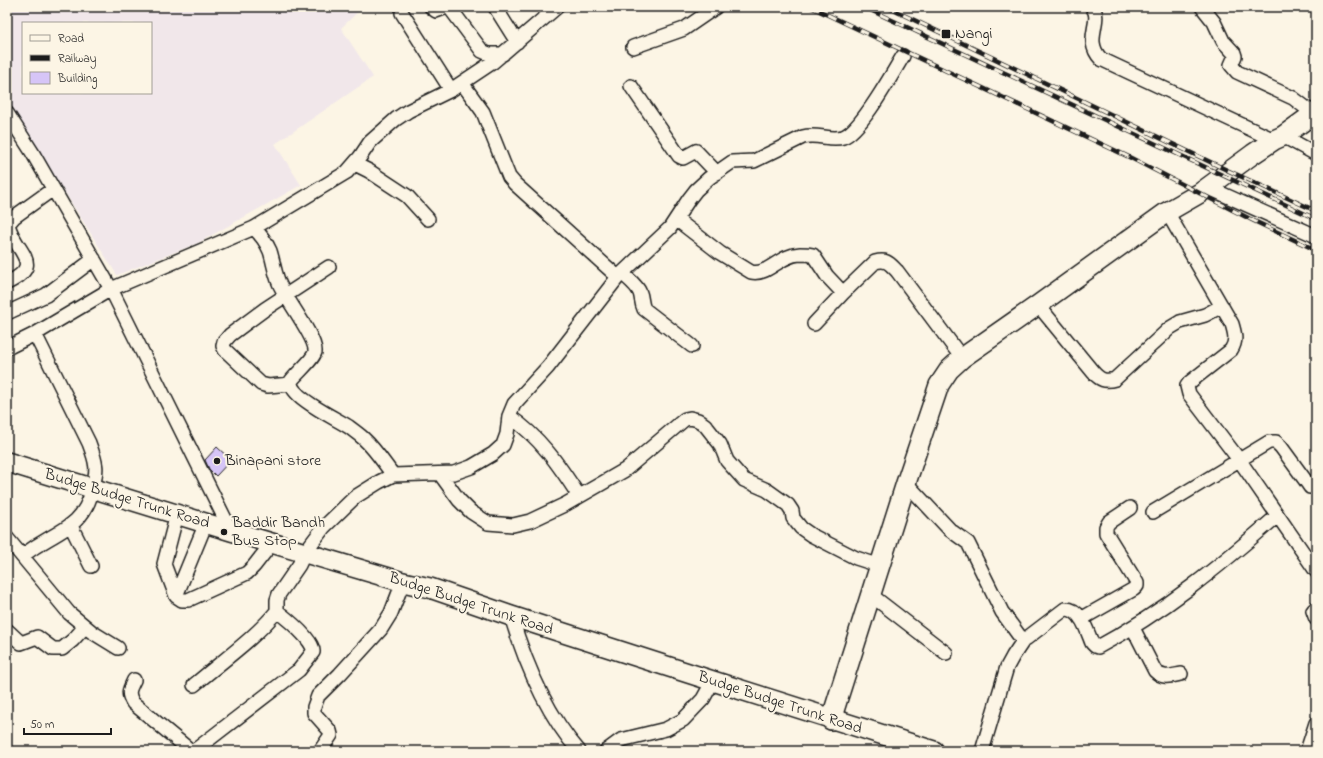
<svg xmlns="http://www.w3.org/2000/svg" width="1323" height="758" font-family="'Indie Flower',sans-serif">
	<rect width="100%" height="100%" fill="#fcf5e5"/>
	<filter id="ink" filterUnits="userSpaceOnUse"><feTurbulence type="fractalNoise" baseFrequency=".025" numOctaves="2"/><feDisplacementMap in="SourceGraphic" scale="8" xChannelSelector="R" yChannelSelector="G"/><feConvolveMatrix kernelMatrix="1 2 1 2 8 2 1 2 1" color-interpolation-filters="sRGB"/></filter>
	<g filter="url(#ink)">
		<!-- built -->
		<path fill="#f1e7ea" fill-rule="evenodd" d="M7,7H363L341,28L373,77L275,144L301,185L198,243L117,275L7,101ZM23,23H151V93H23Z"/>
		<!-- building -->
		<path fill="#d6c5f7" stroke="#1c1c1c" d="M217,447L231,460L216,476L209,469L205,460Z"/>
		<g fill="none" stroke-linecap="round" stroke-linejoin="round">
			<defs>
				<path id="street" d="M431,7L436,11L447,7L450,8L482,51L489,54H503
					M495,7L517,42
					M1092,7C1104,20 1082,39 1101,59L1274,140
					M1202,7L1214,22L1223,41L1234,53L1235,56L1231,65L1237,72L1293,98L1314,114
					M402,13L451,90
					M633,47L684,29L716,7
					M462,83L483,112L509,177L515,184L618,277
					M631,86L679,156L683,158L696,151L717,173
					M7,113L32,152L111,289L231,531
					M1283,136L1316,154
					M355,164L369,171L407,196L428,219
					M1207,187L1316,236
					M1167,212L1232,324C1235,334 1237,341 1231,350L1190,382L1187,386L1189,394L1240,461L1316,571
					M676,219L720,253L751,272C768,276 779,255 800,254C805,254 809,254 813,255L827,276L843,293L875,262C887,259 889,263 897,271L962,358
					M254,228C261,235 266,242 270,251C274,263 275,278 282,289C288,301 317,340 315,352C313,360 297,373 291,381C289,397 337,419 349,427C354,431 360,435 364,439C375,449 384,463 393,475
					M622,273C628,279 637,285 640,293C642,298 641,303 644,309L692,346
					M7,283C47,264 14,252 8,224L14,217L53,189
					M1038,305L1093,372C1100,380 1105,382 1115,379L1170,328L1180,322L1205,315L1222,306
					M7,313L46,295L94,259
					M814,324L843,293
					M7,348L35,334L111,289L254,228L347,172L360,157L370,142L396,119L408,111L451,90L493,62L557,7
					M291,384L268,386L261,384L225,350L223,346L224,342L230,335L265,309L329,267
					M509,416C540,437 559,465 579,496
					M440,474L459,500L471,512L488,523L513,525L530,521L566,504L625,470L685,419L690,418L698,420L705,425L720,444L727,461L735,470L744,480L767,490L788,505L792,511L793,518L801,528L811,535L856,558L881,566
					M906,483L950,530L968,543L1002,612L1023,641
					M1153,512L1269,442H1276L1281,447L1308,484L1310,487L1316,486
					M177,514L164,564L176,596L182,600H188L247,573L254,566L272,543
					M71,526L91,566
					M7,538L69,613L92,632L118,648
					M22,556C30,550 39,544 48,539C71,526 85,518 92,491C98,469 97,464 89,443L35,334
					M871,595L946,653
					M176,596L206,523
					M1316,608L1313,611L1316,619
					M511,616C525,662 547,715 579,751
					M1081,619L1134,589L1137,586V583L1106,533V527L1109,522L1130,508
					M1133,628L1155,671C1163,679 1171,676 1181,674
					M7,630L21,643L37,637L53,649H62L73,640L82,630V624
					M134,680C129,690 127,693 133,703L191,751
					M194,685C222,661 254,639 277,611V600L279,594L299,565L305,552L324,527L355,497L379,482L393,475L454,473L471,467L493,454L503,445L507,434L509,416L514,404L548,367L618,277L670,228L689,199L696,190L709,178L732,162L754,161L803,137C817,133 830,141 843,137C861,131 892,74 903,56
					M194,751L299,670L313,652C315,641 286,618 277,611
					M320,751L331,735L330,731L314,713V707L318,696L340,674L381,629L391,613L403,582
					M606,751L621,740L666,729L683,720L703,699L713,681
					M982,751L1007,667L1013,656L1023,641L1065,609C1081,608 1087,631 1092,643L1095,646L1098,647C1164,612 1221,565 1277,516
					M1307,751L1316,723"/>
				<path id="secondary" d="M7,462L231,531L403,582L430,588L511,616L713,681L934,751
					M831,720L906,483L939,385L949,370L962,358L1038,305L1167,212L1200,193L1253,154L1274,140L1283,136L1316,112"/>
			</defs>
			<!-- street casing -->
			<use href="#street" stroke="#1c1c1c" stroke-width="16"/>
			<!-- secondary casing -->
			<use href="#secondary" stroke="#1c1c1c" stroke-width="22"/>
			<!-- street -->
			<use href="#street" stroke="#fcf5e5" stroke-width="13"/>
			<!-- secondary -->
			<use href="#secondary" stroke="#fcf5e5" stroke-width="19"/>
			<defs>
				<path id="rail" d="M811,7L1129,157L1254,221L1316,250
					M864,7L1316,219
					M887,7L1229,171L1316,211"/>
			</defs>
			<!-- rail casing -->
			<use href="#rail" stroke="#1c1c1c" stroke-width="4.5"/>
			<!-- rail -->
			<use href="#rail" stroke="#fcf5e5" stroke-width="3" stroke-dasharray="9" stroke-linecap="butt"/>
		</g>
	</g>
	<!-- markers -->
	<g fill="#1c1c1c" stroke="#fcf5e5" stroke-width="1.5">
		<rect x="941" y="29" width="10" height="10" rx="2"/>
		<circle cx="217" cy="461" r="4"/>
		<circle cx="224" cy="532" r="4"/>
	</g>
	<g text-anchor="middle" dominant-baseline="central" stroke-width="4" stroke-linejoin="round" paint-order="stroke">
		<!-- poi labels -->
		<g font-size="16" fill="#1c1c1c" stroke="#fcf5e5" text-anchor="start">
			<text x="955" y="34">Nangi</text>
			<text x="225" y="461">Binapani store</text>
			<text x="232" y="523">Baddir Bandh<tspan x="232" dy="18">Bus Stop</tspan></text>
		</g>
		<!-- street labels -->
		<g font-size="16" fill="#1c1c1c" stroke="#fcf5e5">
			<text transform="translate(127 499) rotate(17)">Budge Budge Trunk Road</text>
			<text transform="translate(471 604) rotate(18)">Budge Budge Trunk Road</text>
			<text transform="translate(780 703) rotate(18)">Budge Budge Trunk Road</text>
		</g>
	</g>
	<!-- margin -->
	<rect width="1323" height="758" fill="none" stroke="#fcf5e5" stroke-width="24"/>
	<rect x="12" y="12" width="1299" height="734" fill="none" stroke="#1c1c1c" stroke-width="1.5" filter="url(#ink)"/>
	<!-- legend -->
	<rect x="22" y="22" width="130" height="72" fill="#fcf5e5" stroke="#a29e95"/>
	<rect x="30" y="35" width="20" height="6" fill="#fcf5e5" stroke="#a29e95"/>
	<text x="58" y="42" font-size="12" fill="#1c1c1c">Road</text>
	<rect x="30" y="55" width="20" height="6" fill="#1c1c1c" stroke="#a29e95"/>
	<text x="58" y="62" font-size="12" fill="#1c1c1c">Railway</text>
	<rect x="30" y="72" width="20" height="12" fill="#d6c5f7" stroke="#a29e95"/>
	<text x="58" y="82" font-size="12" fill="#1c1c1c">Building</text>
	<!-- scale -->
	<path d="M24 728v6h87v-6" fill="none" stroke="#1c1c1c" stroke-width="2"/>
	<text x="30" y="728" font-size="12" fill="#1c1c1c" stroke="#fcf5e5" stroke-width="3" paint-order="stroke">50 m</text>
</svg>
